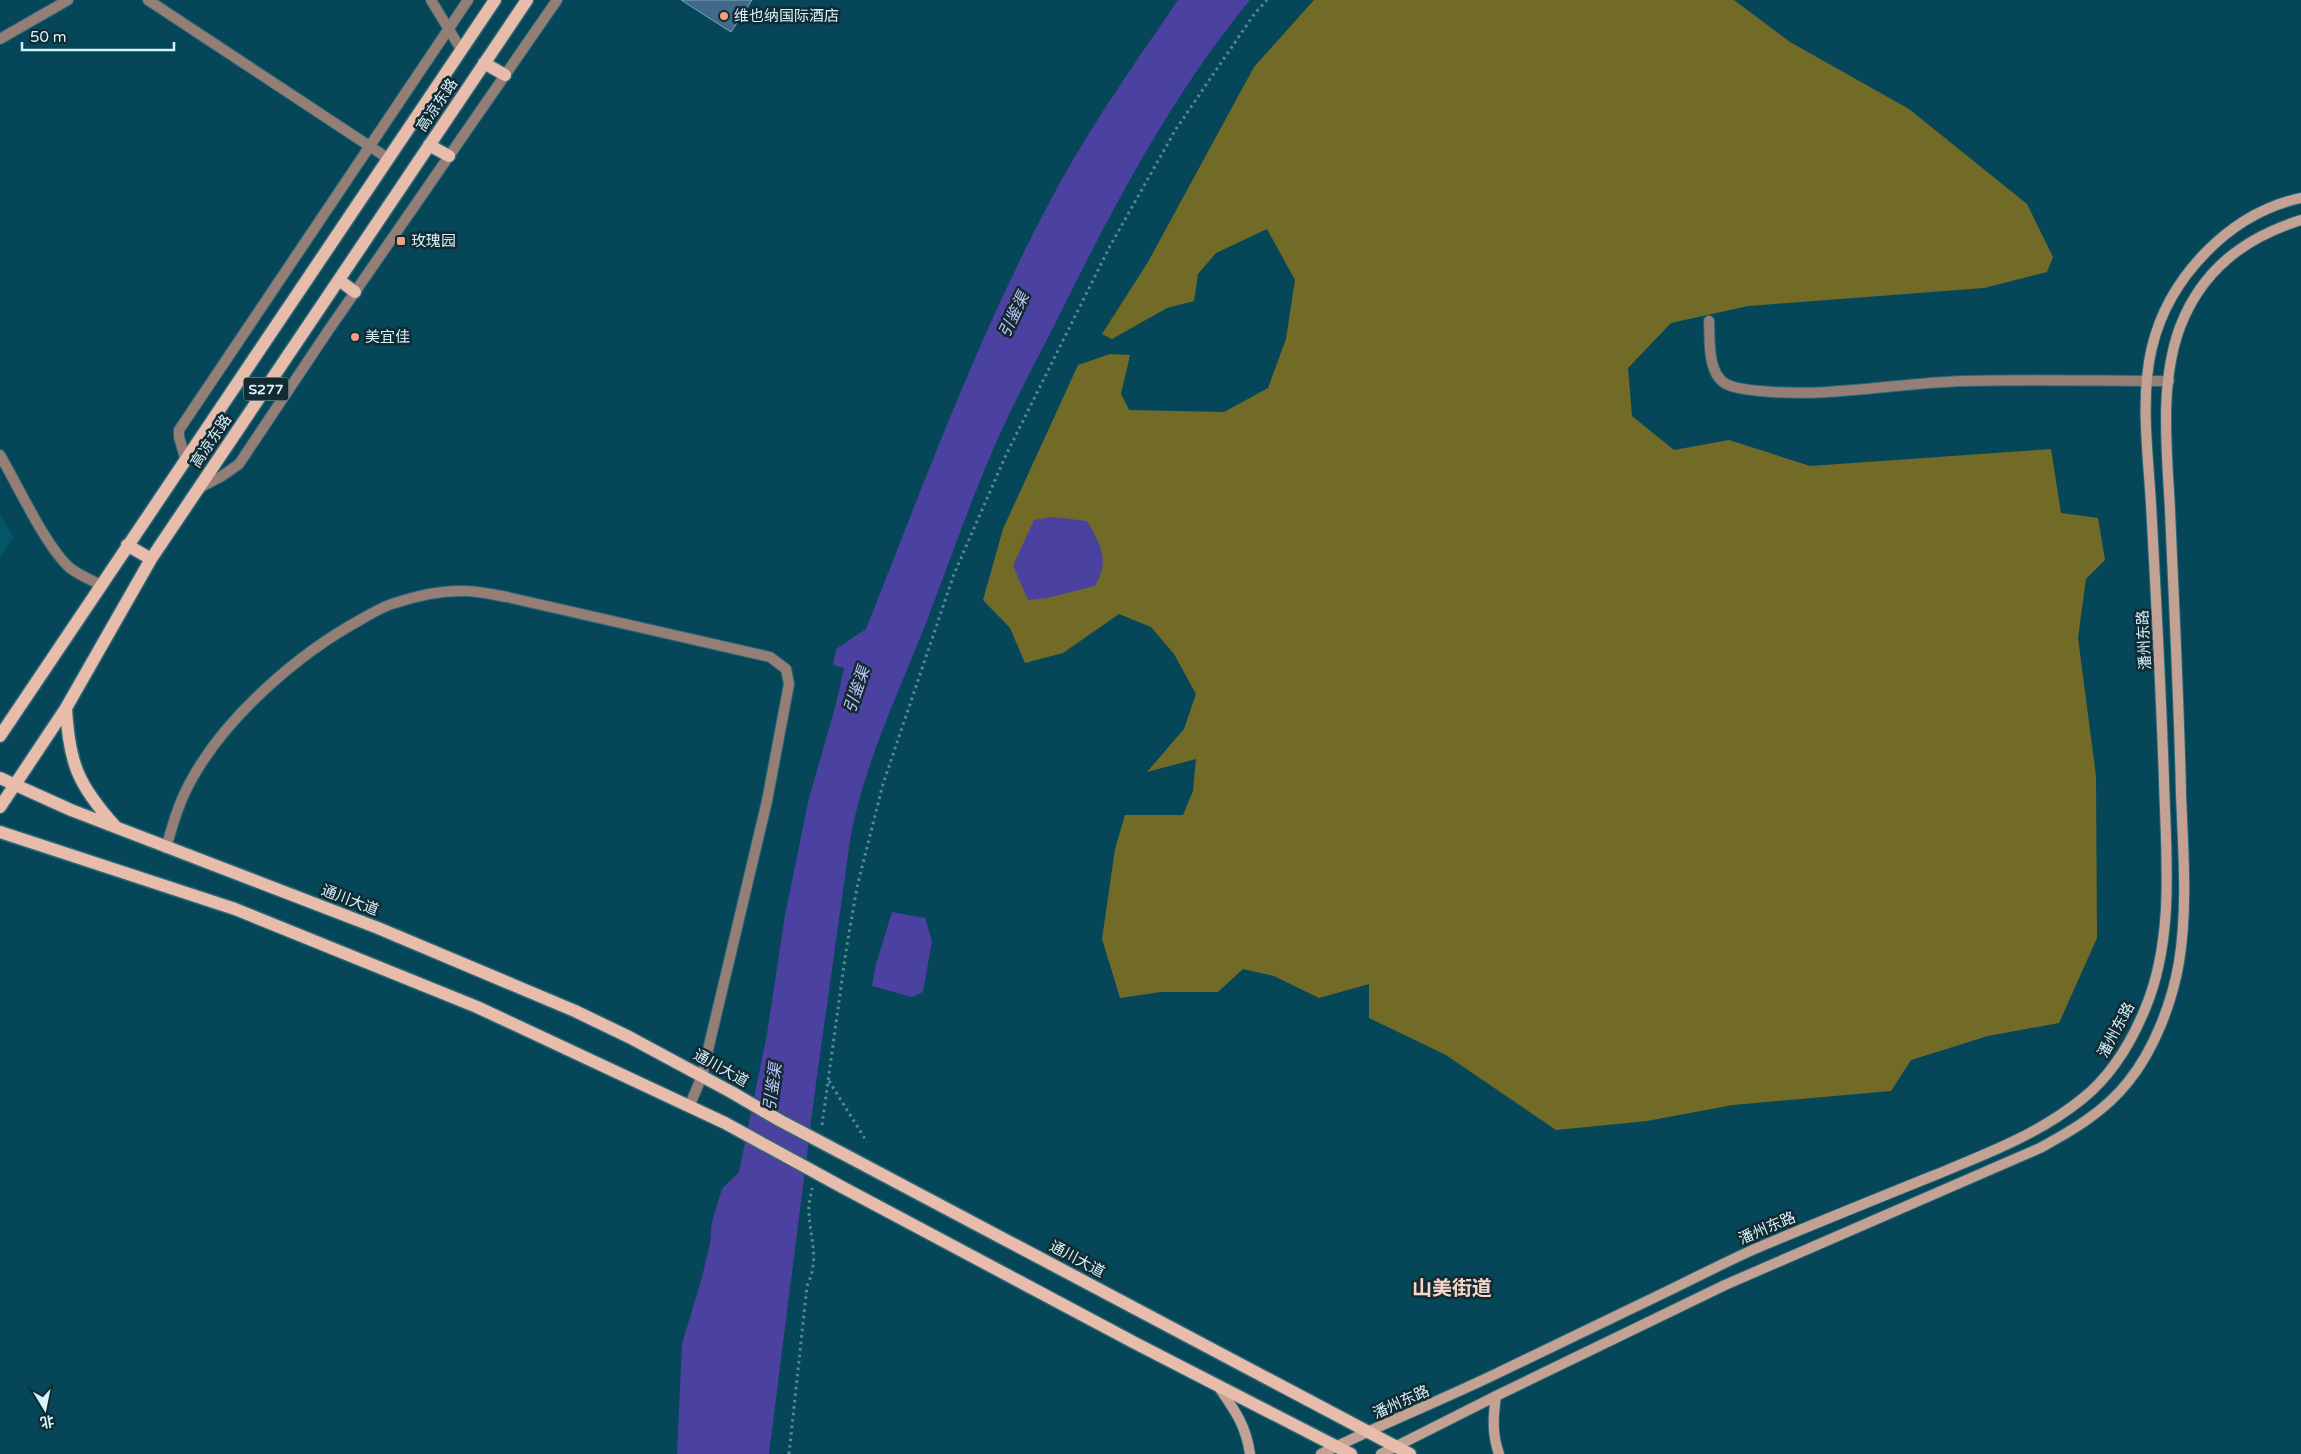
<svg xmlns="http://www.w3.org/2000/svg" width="2301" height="1454" font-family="'Varela Round','Noto Sans SC',sans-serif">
	<rect width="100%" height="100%" fill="#054759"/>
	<!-- built -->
	<path fill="#04546a" d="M0,515L14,537L0,557Z"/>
	<!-- forest -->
	<path fill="#726b27" d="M1314,0H1734L1790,42L1909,109L2027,204L2053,257L2047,272L1984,288L1748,306L1671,323L1628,368L1632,416L1674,450L1729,440L1810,466L2051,449L2061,513L2098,518L2105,560L2086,579L2078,638L2096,776L2097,938L2059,1023L1988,1036L1911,1060L1891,1091L1733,1105L1647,1121L1556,1130L1446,1055L1369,1018V984L1319,998L1274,976L1243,969L1218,992H1161L1120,998L1102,939L1115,849L1125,815H1183L1193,791L1196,759L1147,772L1184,729L1196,694L1174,654L1151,627L1119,614L1063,653L1025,663L1010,628L983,600L1003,529L1078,365L1110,354L1130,355L1121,394L1129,410L1224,412L1268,388L1286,339L1295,280L1267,229L1216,253L1198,274L1194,301L1167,308L1112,339L1102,334L1148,262L1254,67Z"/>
	<!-- water -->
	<path fill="#4b41a0" d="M1178,0H1250C1177,89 1122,190 1071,292C1045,345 1015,398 992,452C968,508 948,566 926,623C898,694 863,766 850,841L816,1083L769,1454H677L682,1344L702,1277L710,1243L712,1222L722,1189L739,1172L767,1034L785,915L809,798L836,704L844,668L833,665L836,649L866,629C926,478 982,324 1061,181C1096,118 1138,59 1178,0Z
		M1052,517L1087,521C1101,545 1110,560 1095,586L1047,598L1028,600L1013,566L1034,520Z
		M892,912L925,918L932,941L923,992L912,997L872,986L876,964Z"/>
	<!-- building -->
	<path fill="#426988" stroke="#79a2c3" d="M681,0H752L731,32Z"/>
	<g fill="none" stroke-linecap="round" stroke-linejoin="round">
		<defs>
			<path id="lane" d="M1709,321C1710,340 1707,373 1726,384C1736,389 1749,390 1760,391C1828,398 1896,383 1964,381C2033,379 2101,381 2169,381
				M166,848C173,823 180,799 193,777C228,715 298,654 360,620C371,614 383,606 395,603C416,596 443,590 466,591C479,591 494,595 507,597L770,657L786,669L789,684L767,801L707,1054L702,1076L689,1107"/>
			<path id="street" d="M148,0L389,159
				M431,0L462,51
				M0,39L68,0
				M0,455C17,484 46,547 70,568C79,575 91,580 101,585
				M186,461L179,437V430L468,0
				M199,488L222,476L239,464L328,331L557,0"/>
			<path id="secondary" d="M1218,1386C1234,1409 1246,1425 1250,1454
				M1496,1396C1493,1417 1492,1434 1499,1454
				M1321,1454C1381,1424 1445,1399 1506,1369C1561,1342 1617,1316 1672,1289C1703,1274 1733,1258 1764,1245C1821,1221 1878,1198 1935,1175C1986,1154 2039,1134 2082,1099C2111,1076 2131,1043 2145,1009C2175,938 2166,856 2164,781C2161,688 2156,596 2151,504C2148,453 2140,397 2152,347C2169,277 2230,213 2301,198
				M1381,1454L1496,1396L1725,1285L2040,1148C2073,1130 2104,1112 2128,1082C2154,1050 2172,1003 2179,962C2188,907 2183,849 2181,794C2179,699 2174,605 2170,510C2167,451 2159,384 2180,327C2202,270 2244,238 2301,220"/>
			<path id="primary" d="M484,63L505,75
				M429,145L449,156
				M339,280L355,292
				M127,545L151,559
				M66,708C69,763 78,785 115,826
				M0,736L495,0
				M0,778L71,810L378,928L575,1011L629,1037L733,1093
				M0,807L66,708L151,559L527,0
				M0,832L235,909L477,1007L725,1123
				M851,1158L1410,1454
				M842,1187L1135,1343L1351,1454"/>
		</defs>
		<!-- lane casing -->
		<use href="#lane" stroke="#2b6677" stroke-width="12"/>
		<!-- street casing -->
		<use href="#street" stroke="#2b6677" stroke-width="12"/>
		<!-- secondary casing -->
		<use href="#secondary" stroke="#2b6677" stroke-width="12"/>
		<!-- primary casing -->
		<use href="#primary" stroke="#2b6677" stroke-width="15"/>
		<!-- path -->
		<path stroke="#568999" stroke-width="3" stroke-dasharray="2.5 4" stroke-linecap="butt" d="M829,1081L867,1142
			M822,1125L846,951L857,887L883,784L954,574L1006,455L1110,246L1176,129L1255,13L1267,0
			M789,1454L807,1286C820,1258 810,1240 809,1212C808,1204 811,1196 812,1188"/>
		<!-- lane -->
		<use href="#lane" stroke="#947e76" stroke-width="10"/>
		<!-- street -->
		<use href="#street" stroke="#947e76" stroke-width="10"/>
		<!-- secondary -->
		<use href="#secondary" stroke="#c3a193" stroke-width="10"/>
		<!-- primary -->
		<use href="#primary" stroke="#e8bcaa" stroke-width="12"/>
		<defs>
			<path id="primary-bridge" d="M733,1093L779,1120L851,1158
				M725,1123L842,1187"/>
		</defs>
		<!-- primary-bridge casing -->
		<use href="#primary-bridge" stroke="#2b6677" stroke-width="15" stroke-linecap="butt"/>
		<!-- primary-bridge -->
		<use href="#primary-bridge" stroke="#e8bcaa" stroke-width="12"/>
	</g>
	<!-- markers -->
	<g fill="#f2a07e" stroke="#122a32" stroke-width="2">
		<circle cx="724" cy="16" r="5"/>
		<rect x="396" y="236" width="10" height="10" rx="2.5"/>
		<circle cx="355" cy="337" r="5"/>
	</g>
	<g text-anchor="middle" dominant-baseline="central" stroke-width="5" stroke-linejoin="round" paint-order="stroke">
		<!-- shield labels -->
		<rect fill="#122a32" stroke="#9bb6c0" stroke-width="1" x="243.5" y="377.5" width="45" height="23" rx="4"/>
		<g font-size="14" font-weight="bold" fill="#d6f2fd">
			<text x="266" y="389">S277</text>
		</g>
		<!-- poi labels -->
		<g font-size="15" fill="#d6f2fd" stroke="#122a32" text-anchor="start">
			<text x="734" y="16">维也纳国际酒店</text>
			<text x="411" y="241">玫瑰园</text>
			<text x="365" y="337">美宜佳</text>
		</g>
		<!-- street labels -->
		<g font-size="15" fill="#d6f2fd" stroke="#122a32">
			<text transform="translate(437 105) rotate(-56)">高凉东路</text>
			<text transform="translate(211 441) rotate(-56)">高凉东路</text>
			<text transform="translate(2144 640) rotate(-93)">潘州东路</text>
			<text transform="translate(350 900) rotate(21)">通川大道</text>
			<text transform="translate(2116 1030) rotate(-62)">潘州东路</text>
			<text transform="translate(721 1068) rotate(29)">通川大道</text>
			<text transform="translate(1767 1228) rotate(-23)">潘州东路</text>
			<text transform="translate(1077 1259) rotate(28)">通川大道</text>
			<text transform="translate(1401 1402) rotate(-24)">潘州东路</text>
		</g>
		<!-- water labels -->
		<g font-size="16" font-style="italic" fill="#c5c7fa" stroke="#122a32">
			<text transform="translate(1014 315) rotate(-64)">引鉴渠</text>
			<text transform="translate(857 690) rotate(-71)">引鉴渠</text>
			<text transform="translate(773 1087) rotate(-82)">引鉴渠</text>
		</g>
		<!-- district labels -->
		<g font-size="20" font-weight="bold" fill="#f6d6c9" stroke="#122a32">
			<text x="1452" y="1289">山美街道</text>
		</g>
	</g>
	<!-- north arrow -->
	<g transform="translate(45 1409) rotate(170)" stroke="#122a32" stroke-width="4" paint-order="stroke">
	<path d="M0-4L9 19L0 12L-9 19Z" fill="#d6f2fd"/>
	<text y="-8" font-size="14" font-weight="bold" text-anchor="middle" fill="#d6f2fd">北</text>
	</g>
	<!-- scale -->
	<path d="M22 42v8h152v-8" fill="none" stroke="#d6f2fd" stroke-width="2.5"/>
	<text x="30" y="42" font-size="15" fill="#d6f2fd" stroke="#122a32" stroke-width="4" paint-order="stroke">50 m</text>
</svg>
